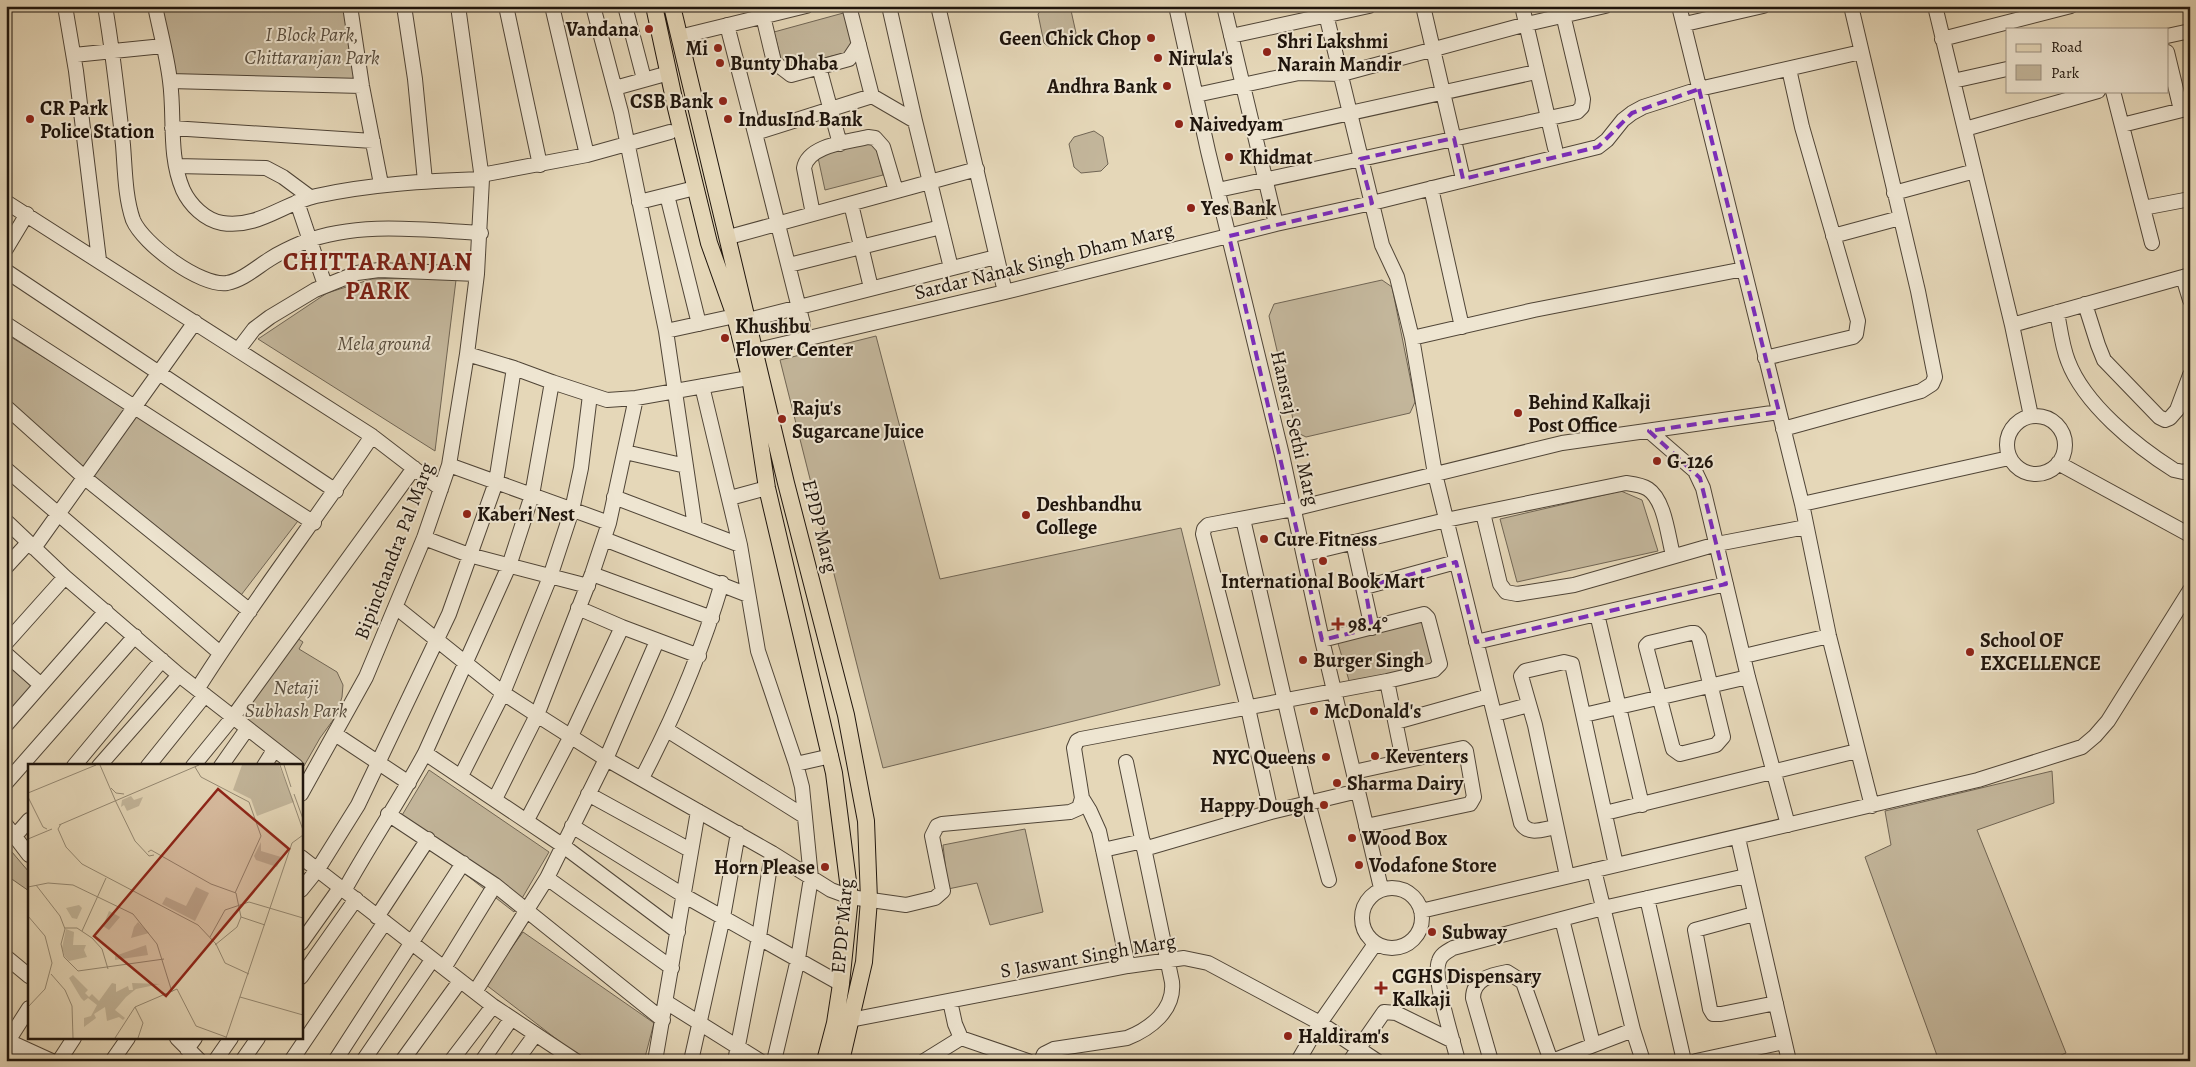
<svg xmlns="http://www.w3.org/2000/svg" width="2196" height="1067" font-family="Alegreya,serif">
	<rect width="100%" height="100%" fill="#e5d7b8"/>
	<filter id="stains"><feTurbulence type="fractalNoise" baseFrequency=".004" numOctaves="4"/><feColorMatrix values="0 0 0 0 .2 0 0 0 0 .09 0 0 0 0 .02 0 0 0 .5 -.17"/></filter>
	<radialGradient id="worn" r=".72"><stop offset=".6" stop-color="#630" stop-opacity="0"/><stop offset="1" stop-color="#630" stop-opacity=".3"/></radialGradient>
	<!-- green -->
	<path fill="#c3b69b" stroke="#706554" d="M161,6H346L362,86L170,81Z
		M1052,6H1070L1076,33L1074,39L1048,46L1044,43L1038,14L1042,9Z
		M847,12L852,42L845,53L790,66L781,59L774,32Z
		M1094,131L1103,137L1108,164L1101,171L1081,173L1074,167L1069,144L1074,137Z
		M875,142L883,175L825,190L817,153Z
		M423,277L456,280L435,451L258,339L327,293L372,279Z
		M1382,280L1392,287L1415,402L1410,413L1306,437L1296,432L1269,316L1274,304Z
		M6,334L301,517L235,603L6,403Z
		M876,336L940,579L1181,528L1220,685L883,768L780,360Z
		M1621,491L1642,500L1658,551L1517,582L1500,519Z
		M1422,619L1433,666L1350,684L1337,640Z
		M291,634L303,642L299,649L337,672L343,685L342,697L336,716L320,738L304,766L235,714Z
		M6,664L32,687L6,717Z
		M429,770L549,852L514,912L398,822Z
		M2052,771L2054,803L1977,830L2066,1053L2047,1061H1939L1865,857L1891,845L1885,811Z
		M1025,829L1043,912L990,925L977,883L948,889L943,845Z
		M6,845L29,872V891L6,875Z
		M523,932L654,1023L644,1061H585L485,984Z"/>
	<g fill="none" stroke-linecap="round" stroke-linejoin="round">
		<defs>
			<path id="minor" d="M65,6L76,71L99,260
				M105,6C113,52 118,99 123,145C125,169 125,197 133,220C143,244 201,287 227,283C243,280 257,267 270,259C281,252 292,247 304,242C359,221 423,230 481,233
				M155,6C160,31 167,56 170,81C175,117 168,155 183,190C190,205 205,220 222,223C257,229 284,203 316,196C371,184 426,181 482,179
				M350,6L362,86L381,184
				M404,6L415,79L425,181
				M506,6L540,165
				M552,6L587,155
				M593,6L621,112L666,331L695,527
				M625,6L644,79
				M849,6L872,96
				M889,6L915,121
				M938,6L1005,292
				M1176,6L1208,151L1282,455L1322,640L1381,888
				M1224,6L1276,224
				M1324,6L1382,245L1397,277L1412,338L1435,474L1521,823C1529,836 1543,829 1556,827
				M1423,6L1463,179
				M1522,6L1555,148
				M1679,6L1802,504L1829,636L1872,806
				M1935,6L2012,325L2031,416
				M763,16L774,62L791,75L849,59L859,44
				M1685,24L1763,6
				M727,25L755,133
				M1231,36L1369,6
				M2167,36L2190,31
				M679,37L806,6
				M1942,39L2071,6
				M2167,52L2181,110
				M74,55L163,46
				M819,67L840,144
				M170,81L362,86
				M1953,81L2007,69
				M615,88L669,73
				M2113,91L2152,243
				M1196,95L1299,73L1342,74L1527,24L1605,6
				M2122,125L2190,108
				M172,128L373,141
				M1965,129L2098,91
				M1255,134L1536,72
				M176,166L266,168L283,177L310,197
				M481,175L587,155L670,132
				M1431,188L1462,327
				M1218,190L1577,112L1582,107L1583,99L1561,6
				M1894,193L1975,171
				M667,195L699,324
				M6,202L372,436L441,489
				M297,202L325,285
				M639,202L695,188
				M851,204L871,288
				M2143,208L2190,199
				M813,214L804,168C808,145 848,142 868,137L875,138L883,147L896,191
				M1833,236L1900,218
				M729,237L977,169
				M6,249L27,214
				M789,265L941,227
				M6,271L336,491
				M2183,277L2190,300
				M2085,304L2098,345L2104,360L2159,417L2165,420L2170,418L2177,410L2190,375
				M2057,312C2060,328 2062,346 2068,361C2084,404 2136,446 2174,470L2183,472L2190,470
				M748,320L996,257
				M6,324L314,523
				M803,324L755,133L872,96L915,121L951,268
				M2012,325L2190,275
				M666,331L735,316
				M1412,338L1534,310L1744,269
				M238,350L254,329L270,317L315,290L357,273L379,270L477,274
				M745,353L1005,292L1276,224L1372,203L1598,147L1607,140L1623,120L1632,113L1643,107L1699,89L1861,52
				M467,354L514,368L552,382L607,400L636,398L760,376
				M1765,358L1853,337L1856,334L1858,321L1802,127L1789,69
				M702,386L740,545L758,651L796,764L802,787L811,878L798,959L774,1061
				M6,407L85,478L250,611
				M2007 445a29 29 0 1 1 58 0a29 29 0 1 1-58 0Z
				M1783,429L1921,391L1932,384L1935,377L1918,291L1851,6
				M1649,431L1695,471L1703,488L1748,677L1788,825
				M625,452L686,466
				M2058,463L2190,535
				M449,465L609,523
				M6,469L220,653
				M614,497L740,545
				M730,498L767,488
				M1802,504L2009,458
				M1483,513L1500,584L1506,592L1517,594L1574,585L1717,544L1806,527
				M1243,519L1308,802L1329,880
				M6,521L65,577L179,675L296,766
				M424,538L469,555L588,586
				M604,539L748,595
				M1353,542L1372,628
				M34,548L195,322
				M1305,554L1446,520L1626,483C1633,484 1642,485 1648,489C1665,500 1668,537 1673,555
				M6,567L28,543
				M592,574L712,618
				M1365,587L1456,562
				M397,608L503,693L537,715L606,759L772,853L831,890L850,897L906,905L935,898L943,891L932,836L937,826L942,824L1070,812L1079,808L1082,798L1074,748L1077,741L1081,739L1387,681L1434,670L1440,664L1428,618L1424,614L1322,640
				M578,608L622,627L699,656
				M1597,614L1642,805
				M1691,633H1695L1699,638L1723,737L1716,745L1680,754L1673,749L1646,646L1649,643Z
				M1476,642L1726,584
				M6,643L65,577
				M6,654L41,685
				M1744,656L1829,636
				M1387,681L1403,760
				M198,688C252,602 315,521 372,436
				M1495,714L1529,705
				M1584,715L1748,677
				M1396,722L1489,696
				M6,725L106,611
				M667,730L804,816
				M335,734L409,783
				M425,753L562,845L678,932
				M796,764L831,756
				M74,766L162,660
				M99,766L179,675
				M148,766L205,695
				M193,766L233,717L414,468
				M221,766L247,729
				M264,766L274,750
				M1354,772L1463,748L1466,751L1474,797L1470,804L1366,826
				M461,776L503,693L550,577L572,510L581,468L590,395
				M642,778C675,715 702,651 722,583
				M6,783L135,636
				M301,794L366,677L424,538L449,465L467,354L477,274L482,179L458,6
				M588,794L690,850
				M1082,798L1090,811L1099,831L1128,966
				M495,799L537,715L592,574L609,523L636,398
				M1271,812L1248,708L1203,534L1204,529L1208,525L1293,509L1562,443L1779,412
				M1605,813L1857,751
				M388,814L495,885L663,1020
				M527,820L571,736L622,627
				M6,825L29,855
				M572,826L683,895L841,984
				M15,836L29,820
				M1738,838L1789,1061
				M1144,849L1271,812L1358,791
				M1103,850L1143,841
				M301,857L493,1006L576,1061
				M1594,870L1633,1030L1643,1061
				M1567,876L1535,725L1521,676L1525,671L1564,662L1572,664L1616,865
				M547,878L672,968
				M1362 918a30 30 0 1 1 60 0a30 30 0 1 1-60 0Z
				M301,890L318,869L358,805L449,614L496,482L514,368
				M344,891C370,844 400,800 425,753L509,566L532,495L552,382
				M1647,898L1684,1061
				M1421,911L1978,780L2082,747L2095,736L2108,721L2190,590
				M1754,914L1695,930L1710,1009L1713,1014H1721L1776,1003
				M377,917L428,839
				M1562,919L1593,1044
				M301,943L340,888
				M6,957L29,976
				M444,968L495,885
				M301,977L356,899
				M475,992L547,878L606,759L657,641
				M950,1001L955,1024L961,1038L1028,1061
				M666,1002L760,1061
				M850,1020L1128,966L1184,958L1208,963L1320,1023L1377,1061
				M177,1038L200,1061
				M6,1040L52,1061
				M8,1041L29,1008
				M187,1049L195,1038
				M6,1052L26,1061
				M59,1061L74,1038
				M112,1061L128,1038
				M215,1061L231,1038
				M242,1061L258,1038
				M291,1061L385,922
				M335,1061L463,863
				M363,1061L432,960
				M402,1061L460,981
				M451,1061L493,1006
				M482,1061L511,1019
				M516,1061L535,1035
				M655,1061L698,811
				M691,1061L723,917L738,833
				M735,1061L759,937L772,853
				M924,1061L961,1038
				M1041,1061L1044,1054L1054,1049L1127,1038C1150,1029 1175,1010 1172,982L1126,762
				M1298,1061L1320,1023L1375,944
				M1350,1061L1384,1012L1396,1013L1453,1041
				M1458,1061C1453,1040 1432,978 1439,961C1441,954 1448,951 1453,948L1603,908L1746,876
				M1491,1061L1473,998C1473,979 1491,975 1507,972L1523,982L1551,1061
				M1552,1061L1633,1030
				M1696,1061L1784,1042"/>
			<path id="major" d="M654,6L676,108L709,243L735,316L750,377L767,488L834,773L850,897L841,984L835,1023L825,1061
				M672,6L786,483L846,715L866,821L869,900L864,962L841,1061"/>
		</defs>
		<!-- minor casing -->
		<use href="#minor" stroke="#504537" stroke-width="16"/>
		<!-- major casing -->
		<use href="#major" stroke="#1e140c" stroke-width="18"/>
		<!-- minor -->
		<use href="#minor" stroke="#eee5d1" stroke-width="14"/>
		<!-- major -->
		<use href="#major" stroke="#e5d7b8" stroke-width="16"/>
	</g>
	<!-- marked area -->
	<path fill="none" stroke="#7b2cbf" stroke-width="4" stroke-dasharray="10 6" stroke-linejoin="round" d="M1699,89L1779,412L1649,431L1700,478L1726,584L1476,642L1456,562L1365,587L1372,628L1322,640L1229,236L1372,203L1360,159L1454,138L1463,179L1598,147L1632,113Z"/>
	<!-- markers -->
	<g fill="#8f2418" stroke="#eee5d1" stroke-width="2">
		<circle cx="649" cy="29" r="5"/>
		<circle cx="1151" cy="38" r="5"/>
		<circle cx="718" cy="48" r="5"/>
		<circle cx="1267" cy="52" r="5"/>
		<circle cx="1158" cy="58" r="5"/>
		<circle cx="720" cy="63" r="5"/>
		<circle cx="1167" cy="86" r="5"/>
		<circle cx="723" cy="101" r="5"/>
		<circle cx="30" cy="119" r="5"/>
		<circle cx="728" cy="119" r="5"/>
		<circle cx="1179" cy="124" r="5"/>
		<circle cx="1229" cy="157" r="5"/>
		<circle cx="1191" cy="208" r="5"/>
		<circle cx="725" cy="338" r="5"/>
		<circle cx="1518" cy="413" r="5"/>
		<circle cx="782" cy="419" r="5"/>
		<circle cx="1657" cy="461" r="5"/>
		<circle cx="467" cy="514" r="5"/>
		<circle cx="1026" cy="515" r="5"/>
		<circle cx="1264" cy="539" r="5"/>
		<circle cx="1323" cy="561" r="5"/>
		<path d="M1335.5 616.5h5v5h5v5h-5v5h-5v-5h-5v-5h5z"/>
		<circle cx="1970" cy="652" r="5"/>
		<circle cx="1303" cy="660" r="5"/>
		<circle cx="1314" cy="711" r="5"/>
		<circle cx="1375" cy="756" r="5"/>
		<circle cx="1326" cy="757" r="5"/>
		<circle cx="1337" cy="783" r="5"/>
		<circle cx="1324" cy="805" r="5"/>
		<circle cx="1352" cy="838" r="5"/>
		<circle cx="1359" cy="865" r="5"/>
		<circle cx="825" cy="867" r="5"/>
		<circle cx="1432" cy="932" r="5"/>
		<path d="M1378.5 980.5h5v5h5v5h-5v5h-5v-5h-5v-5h5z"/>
		<circle cx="1288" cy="1036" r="5"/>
	</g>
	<g text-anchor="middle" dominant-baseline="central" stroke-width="4" stroke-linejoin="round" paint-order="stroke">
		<!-- poi labels -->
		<g font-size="20" font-weight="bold" fill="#1e140c" stroke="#eee5d1" text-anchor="start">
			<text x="639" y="29" text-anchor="end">Vandana</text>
			<text x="1141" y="38" text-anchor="end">Geen Chick Chop</text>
			<text x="1277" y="41">Shri Lakshmi<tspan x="1277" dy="23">Narain Mandir</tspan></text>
			<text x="708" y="48" text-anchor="end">Mi</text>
			<text x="1168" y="58">Nirula's</text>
			<text x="730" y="63">Bunty Dhaba</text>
			<text x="1157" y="86" text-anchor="end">Andhra Bank</text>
			<text x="713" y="101" text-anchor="end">CSB Bank</text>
			<text x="40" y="108">CR Park<tspan x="40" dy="23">Police Station</tspan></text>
			<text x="738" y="119">IndusInd Bank</text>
			<text x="1189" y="124">Naivedyam</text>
			<text x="1239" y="157">Khidmat</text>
			<text x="1201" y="208">Yes Bank</text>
			<text x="735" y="326">Khushbu<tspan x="735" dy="23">Flower Center</tspan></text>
			<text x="1528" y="402">Behind Kalkaji<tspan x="1528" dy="23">Post Office</tspan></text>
			<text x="792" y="408">Raju's<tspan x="792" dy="23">Sugarcane Juice</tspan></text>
			<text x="1667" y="461">G-126</text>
			<text x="1036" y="504">Deshbandhu<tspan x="1036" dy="23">College</tspan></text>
			<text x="477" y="514">Kaberi Nest</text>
			<text x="1274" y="539">Cure Fitness</text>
			<text x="1323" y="581" text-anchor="middle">International Book Mart</text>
			<text x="1348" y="624">98.4°</text>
			<text x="1980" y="640">School OF<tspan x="1980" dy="23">EXCELLENCE</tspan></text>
			<text x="1313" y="660">Burger Singh</text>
			<text x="1324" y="711">McDonald's</text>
			<text x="1385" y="756">Keventers</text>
			<text x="1316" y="757" text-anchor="end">NYC Queens</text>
			<text x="1347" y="783">Sharma Dairy</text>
			<text x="1314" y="805" text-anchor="end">Happy Dough</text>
			<text x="1362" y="838">Wood Box</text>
			<text x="1369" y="865">Vodafone Store</text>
			<text x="815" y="867" text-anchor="end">Horn Please</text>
			<text x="1442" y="932">Subway</text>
			<text x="1392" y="976">CGHS Dispensary<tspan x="1392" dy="23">Kalkaji</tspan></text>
			<text x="1298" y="1036">Haldiram's</text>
		</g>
		<!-- park labels -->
		<g font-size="20" font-style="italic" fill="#584d3e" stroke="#eee5d1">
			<text x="312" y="34">I Block Park,<tspan x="312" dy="23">Chittaranjan Park</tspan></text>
			<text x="384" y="343">Mela ground</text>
			<text x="296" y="687">Netaji<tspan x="296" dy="23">Subhash Park</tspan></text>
		</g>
		<!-- street labels -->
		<g font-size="20" fill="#1e140c" stroke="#eee5d1">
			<text transform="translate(1044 261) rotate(-14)">Sardar Nanak Singh Dham Marg</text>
			<text transform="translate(1295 428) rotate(77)">Hansraj Sethi Marg</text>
			<text transform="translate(820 526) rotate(76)">EPDP Marg</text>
			<text transform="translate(394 551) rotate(-69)">Bipinchandra Pal Marg</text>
			<text transform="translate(842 926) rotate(-85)">EPDP Marg</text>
			<text transform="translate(1088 956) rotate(-10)">S Jaswant Singh Marg</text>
		</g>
		<!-- district labels -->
		<g font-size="25" font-weight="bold" letter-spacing="1" fill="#7a1f14" stroke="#eee5d1">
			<text x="378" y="262">CHITTARANJAN<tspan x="378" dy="29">PARK</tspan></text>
		</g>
	</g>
	<!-- overview -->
	<g transform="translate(28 764)">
		<rect width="275" height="275" fill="#e5d7b8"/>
		<path d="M214,1H251L266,38L229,52L223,35L205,26ZM103,32L106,36L115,33L111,42L99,47L96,41L93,43L94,36ZM233,78V87L253,93L249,103L228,96L226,92ZM168,123L181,129L167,157L134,140L138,133L158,142ZM51,141L54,144L49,155L44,154L38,144ZM81,147L92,153L81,166L75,162ZM110,158L121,169L103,174L106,163ZM38,165L46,168L45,181H58L56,186L59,193L41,197L37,193L34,184ZM118,181L120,191L87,196V192ZM45,211L60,226L57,229L61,233L64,230L71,237L84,219L88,220V228L100,222L101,226H105L104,219L132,220L108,225L98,233L87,246L97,254L95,256L91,253L79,257L77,243L66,250L68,254L56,263V254L63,252L69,241L60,234L56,237L53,234L41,214Z" fill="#c3b69b"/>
		<path fill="none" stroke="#958973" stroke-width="1" d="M72,1L88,38M252,1L275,66M256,1L263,23M167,3L173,13L221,38L233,72L207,129M83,24L88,29L96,30M0,29L68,1M266,30L275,55M0,33L15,63L19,65M88,38L107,77L121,92L126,91M33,60L30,65L38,83L54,100L170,161L188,180L197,199L221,210M31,61L171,1M0,75L24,65M120,88L123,86L183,120L208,129L213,153L209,163L187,181M8,121L32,152L37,165L33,180L36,193L50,207L136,195M0,123L20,119L45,121L105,150L129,180L144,228M0,152L17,172L24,199L17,225L0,243M213,153L237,161M37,164H49L64,174L74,185L80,205M54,167L78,114M182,173L197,146L221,138L275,154M23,210L37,226L44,242L45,274M212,233L275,251M107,243L115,259L110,274M87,274L107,243L149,225L168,262L198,273M198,274L264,79L275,71"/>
		<path fill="#8f2418" fill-opacity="0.15" stroke="#8f2418" stroke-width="2.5" d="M190,25L261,85L138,232L66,172Z"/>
		<rect width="275" height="275" fill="none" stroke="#1e140c" stroke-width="2.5"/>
	</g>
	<!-- margin -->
	<rect width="2196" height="1067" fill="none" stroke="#e5d7b8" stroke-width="25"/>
	<rect x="8" y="8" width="2181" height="1052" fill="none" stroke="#1e140c" stroke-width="2.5"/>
	<rect x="12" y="12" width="2171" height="1042" fill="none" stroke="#1e140c"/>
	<!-- legend -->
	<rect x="2006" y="28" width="162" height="65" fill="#eee5d1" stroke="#9b9182"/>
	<rect x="2016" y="44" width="25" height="8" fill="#e5d7b8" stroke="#9b9182"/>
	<text x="2051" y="52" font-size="15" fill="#1e140c">Road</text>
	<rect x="2016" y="65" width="25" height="15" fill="#c3b69b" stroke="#9b9182"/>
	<text x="2051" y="78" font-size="15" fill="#1e140c">Park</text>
	<rect width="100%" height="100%" filter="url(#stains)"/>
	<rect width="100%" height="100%" fill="url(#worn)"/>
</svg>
